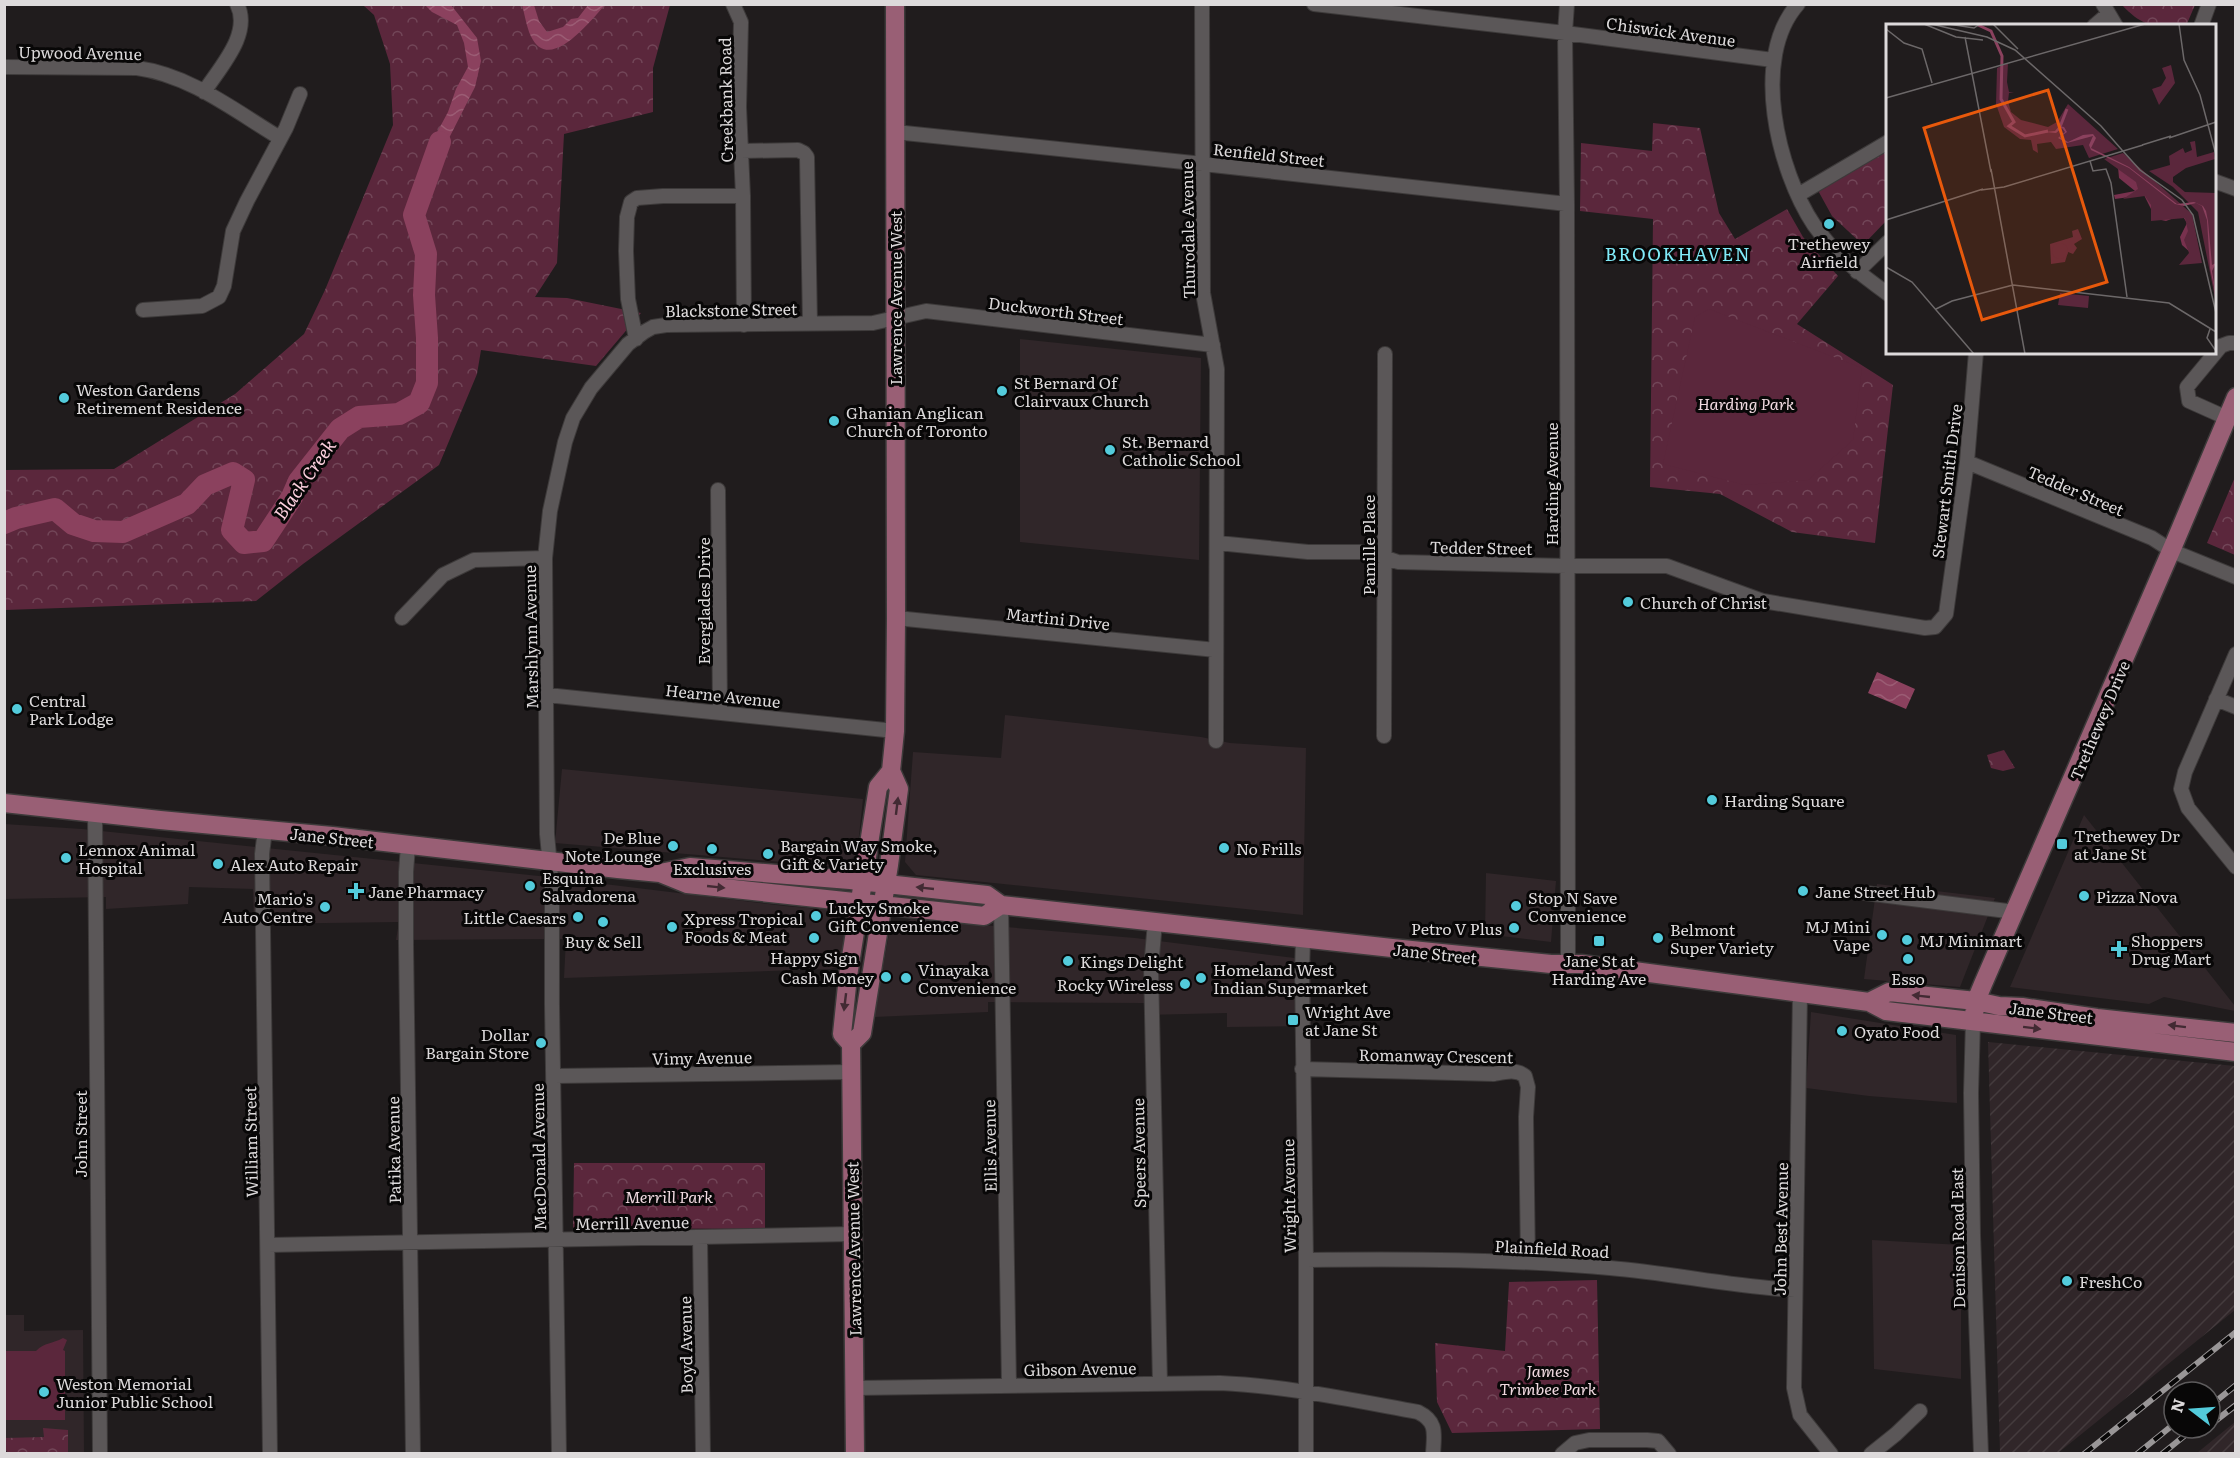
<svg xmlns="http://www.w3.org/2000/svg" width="2240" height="1458" font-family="Literata,serif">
	<defs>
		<pattern id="industrial-furrows" width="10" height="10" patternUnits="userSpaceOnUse" patternTransform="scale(1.5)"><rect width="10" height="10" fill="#302629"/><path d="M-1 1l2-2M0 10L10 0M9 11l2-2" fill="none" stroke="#443b3d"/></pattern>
		<pattern id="park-crowns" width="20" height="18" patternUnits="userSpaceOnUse" patternTransform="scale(1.5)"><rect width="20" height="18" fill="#5b273c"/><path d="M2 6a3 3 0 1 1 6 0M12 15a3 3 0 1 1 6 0" fill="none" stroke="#724658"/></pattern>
		<pattern id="water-waves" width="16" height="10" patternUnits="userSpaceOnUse" patternTransform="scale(1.5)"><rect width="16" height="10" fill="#8b415e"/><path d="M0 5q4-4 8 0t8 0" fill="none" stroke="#9b5c74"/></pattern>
	</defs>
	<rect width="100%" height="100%" fill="#201c1d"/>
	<!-- built -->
	<path fill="#302629" d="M1020,339L1201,358L1199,560L1020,542Z
		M1005,715L1201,737L1230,743L1306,748L1303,915L916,875L905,862L913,752L1001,758Z
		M562,769L863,799L857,854L841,867L555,843Z
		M2084,815L2235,1006V1011L2164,997L2149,1004L2010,987Z
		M4,824L82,829L539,876L785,906L831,910L840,922L845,934L846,941L842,965L830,969L564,978L566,939L396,940L399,922L254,924L253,889L189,887L188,904L106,909V897L5,899Z
		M1486,873L1556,881L1551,942L1485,934Z
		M1877,884L1995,898L1960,987L1864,979Z
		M911,919L1135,938L1311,960V1026L1227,1027V1013L1145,1015L1144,1003L988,1002V1012L874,1017L889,934Z
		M1811,1012L1956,1035L1957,1103L1869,1096L1806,1088Z
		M1872,1240L1961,1245V1379L1874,1369Z
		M5,1315H24V1331L83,1330L84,1453L5,1454Z"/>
	<!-- industrial -->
	<path fill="url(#industrial-furrows)" d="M1988,1042L2235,1066V1310L2058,1453H2000Z
		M2235,1422V1453H2196H2197Z"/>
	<!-- park -->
	<path fill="url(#park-crowns)" d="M363,5H670L653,68V112L564,134L557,263L535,297L567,298L641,313L596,366L481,350L477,374L439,465L303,564L256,601L5,610L4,470L114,469L235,394L304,334L325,290L393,125L390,64L374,15Z
		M2122,5H2195L2186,26C2154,26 2145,29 2122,5Z
		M1653,123L1700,128L1719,213L1735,239L1787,209L1803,237L1838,276L1797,324L1893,385L1875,543L1792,532L1720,494L1650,487L1653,219L1580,211L1581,143L1652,151Z
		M1887,145V220L1863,245L1832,216L1815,185Z
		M2235,477V555L2207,543Z
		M2004,750L2015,768L2003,771L1991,768L1987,755Z
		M574,1163H765V1229L573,1228Z
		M1597,1280L1600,1429L1452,1433L1437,1402L1435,1343L1505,1351L1509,1282Z
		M43,1428L68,1430V1453L7,1454V1451H5V1438L44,1437Z"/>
	<!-- pitch -->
	<path fill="#5b273c" d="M1709,309L1862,368L1853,440L1808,480L1745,485L1663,464L1695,317Z
		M63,1338L67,1340L63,1350L65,1351V1420H5V1351H36C45,1342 52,1344 63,1338Z"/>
	<!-- water -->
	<path fill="url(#water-waves)" d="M425,5H451L477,38L481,61L475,87L445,146L437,173L423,169L426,153L448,112L456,89L468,67L464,43L457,25L432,12Z
		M522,5H534L539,21L547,32L563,27L571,19L578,18L588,5H605C591,20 552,71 533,40C527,31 525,15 522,5Z
		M1877,672L1915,689L1906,709L1868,693Z"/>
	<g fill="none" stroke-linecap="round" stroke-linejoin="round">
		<!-- river -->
		<path stroke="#8b415e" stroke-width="22" d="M4,523L16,518L55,509L73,524L94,531L123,532L187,504L205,485L233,473L244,480L232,530L244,543L263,541L292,497L299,481L340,429L359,417L399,414L419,403L427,383V338L424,295L426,254L414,215L440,142"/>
		<defs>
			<path id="minor" d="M733,4L741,22L739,107L743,196L744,325
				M1202,4L1203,293L1217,369L1216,741
				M1314,4L1565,33L1773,60
				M1567,4L1565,33L1567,204L1568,964
				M1798,4C1750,58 1778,171 1814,225C1834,254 1860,274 1888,294
				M2103,4L2116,26
				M2094,26L2108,14
				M2201,26L2209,4
				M4,67L137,68C190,75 235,111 280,138
				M204,92C220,67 252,34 237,4
				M895,132L1203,164L1567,204
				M741,151L798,150L804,153L807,157L810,324
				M2214,181L2236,189
				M1798,195L1888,142
				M1857,272L1888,242
				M143,310L202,306L219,297L224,286L233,231L247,201L286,128L300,94
				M636,339L628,299L626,251L627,217L631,202L637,198L663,196H743
				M2227,418L2189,401L2187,387L2221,346L2229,343H2236
				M1967,462L2152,538L2172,551L2236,577
				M718,490L720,711
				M1218,543L1308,552H1369L1398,562L1567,566H1667L1763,601L1925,628L1935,627L1946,614L1967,462L1976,352
				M402,618L443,575L474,560L545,558
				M896,618L1216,650
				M2236,654L2185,772L2181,789L2188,808L2236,867
				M547,695L895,731
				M2216,699L2236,707
				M1384,736L1385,354
				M95,813L100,1454
				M265,830L262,854L270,1454
				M408,846L406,872V944L413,1454
				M1865,893L2015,912
				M1001,905L1009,1386
				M1155,922L1151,968L1160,1384
				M1303,939L1302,972L1306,1260V1454
				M1800,993L1794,1388L1800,1415L1831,1454
				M1973,1021L1971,1093L1973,1235L1981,1454
				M1302,1069L1494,1074C1505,1072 1516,1069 1525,1076L1528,1087L1526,1117L1528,1262
				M554,1076L851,1072
				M700,1237L703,1454
				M268,1245L853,1234
				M1306,1260C1408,1259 1509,1259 1610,1268C1672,1273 1733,1287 1795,1290
				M855,1388L1220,1383C1287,1386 1352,1400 1418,1412C1438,1422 1434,1434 1433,1454
				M559,1454L552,1005V887L547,834L545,558L550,511L565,442L573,418L591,388L628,344L644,332L653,327L666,325L873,323L926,311L1213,345
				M1562,1454L1575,1443L1589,1440H1647L1658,1441L1669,1454
				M1871,1454L1896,1434L1920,1411"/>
			<path id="major" d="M4,803L160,820L332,836L618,869L660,873L690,867L850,880L987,895L1001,905L1392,948L1551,964H1581L1869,1002L1886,1011L2236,1052
				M660,873L687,884L984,916L1001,905
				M1869,1002L1889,992L1976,1001L1999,1006L2022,1007L2097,1018L2236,1033
				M1973,1021L1976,1001L1983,984L2174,544L2236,397
				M851,1044L862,1033L889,865L899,789L891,771L895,731L896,618L895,4
				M855,1454L851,1044L842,1034L848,976L878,787L891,771"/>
		</defs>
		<!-- minor casing -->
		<use href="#minor" stroke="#3d3a3a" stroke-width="16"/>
		<!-- major casing -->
		<use href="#major" stroke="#3d3a3a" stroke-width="21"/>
		<!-- minor -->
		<use href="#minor" stroke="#5b5758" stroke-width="14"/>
		<!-- major -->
		<use href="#major" stroke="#995f75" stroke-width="18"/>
		<defs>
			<path id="rail" d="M2210,1406L2236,1385
				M2210,1425L2236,1405
				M2084,1454L2236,1332
				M2137,1454L2174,1424
				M2162,1454L2194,1428"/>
		</defs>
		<!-- rail casing -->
		<use href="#rail" stroke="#999697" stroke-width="6"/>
		<!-- rail -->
		<use href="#rail" stroke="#080707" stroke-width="4" stroke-dasharray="11" stroke-linecap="butt"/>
	</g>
	<!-- one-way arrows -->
	<defs><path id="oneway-solid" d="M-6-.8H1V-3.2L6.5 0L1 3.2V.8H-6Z" transform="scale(1.5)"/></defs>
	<g fill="#422a33">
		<use href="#oneway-solid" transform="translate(897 806) rotate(-83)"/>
		<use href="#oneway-solid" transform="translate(716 887) rotate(6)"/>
		<use href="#oneway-solid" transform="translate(925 888) rotate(-174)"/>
		<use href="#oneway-solid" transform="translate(1921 996) rotate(-174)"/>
		<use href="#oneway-solid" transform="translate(845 1002) rotate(97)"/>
		<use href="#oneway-solid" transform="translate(2177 1026) rotate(-173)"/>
		<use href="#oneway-solid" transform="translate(2032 1028) rotate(7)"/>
	</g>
	<!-- markers -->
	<g fill="#53cbdb" stroke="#080707" stroke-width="2">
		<circle cx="1829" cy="224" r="6"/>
		<circle cx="1002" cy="391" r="6"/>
		<circle cx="64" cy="398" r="6"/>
		<circle cx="834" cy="421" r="6"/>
		<circle cx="1110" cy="450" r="6"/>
		<circle cx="1628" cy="602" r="6"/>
		<circle cx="17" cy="709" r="6"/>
		<circle cx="1712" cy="800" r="6"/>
		<rect x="2056" y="838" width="12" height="12" rx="3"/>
		<circle cx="673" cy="846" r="6"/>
		<circle cx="1224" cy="848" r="6"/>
		<circle cx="712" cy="849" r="6"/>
		<circle cx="768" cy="854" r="6"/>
		<circle cx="66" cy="858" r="6"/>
		<circle cx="218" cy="864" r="6"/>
		<circle cx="530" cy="886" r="6"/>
		<path d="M353 882h6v6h6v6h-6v6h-6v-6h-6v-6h6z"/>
		<circle cx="1803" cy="891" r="6"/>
		<circle cx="2084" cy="896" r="6"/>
		<circle cx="1516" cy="906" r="6"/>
		<circle cx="325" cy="907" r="6"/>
		<circle cx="816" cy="916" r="6"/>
		<circle cx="578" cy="917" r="6"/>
		<circle cx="603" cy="922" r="6"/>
		<circle cx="672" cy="927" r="6"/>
		<circle cx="1514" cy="928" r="6"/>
		<circle cx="1882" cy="935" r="6"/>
		<circle cx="814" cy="938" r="6"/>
		<circle cx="1658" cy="938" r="6"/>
		<circle cx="1907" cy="940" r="6"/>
		<rect x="1593" y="935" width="12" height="12" rx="3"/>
		<path d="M2116 940h6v6h6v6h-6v6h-6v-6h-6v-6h6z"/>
		<circle cx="1908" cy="959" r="6"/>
		<circle cx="1068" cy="961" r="6"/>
		<circle cx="886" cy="977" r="6"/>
		<circle cx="906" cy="978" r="6"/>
		<circle cx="1201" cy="978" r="6"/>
		<circle cx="1185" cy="984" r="6"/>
		<rect x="1287" y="1014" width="12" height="12" rx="3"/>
		<circle cx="1842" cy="1031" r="6"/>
		<circle cx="541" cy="1043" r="6"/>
		<circle cx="2067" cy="1281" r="6"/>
		<circle cx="44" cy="1392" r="6"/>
	</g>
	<g text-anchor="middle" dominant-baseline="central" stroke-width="6" stroke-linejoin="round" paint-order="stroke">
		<!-- street labels -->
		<g font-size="16" fill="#dddadb" stroke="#080707">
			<text transform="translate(1671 31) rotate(8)">Chiswick Avenue</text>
			<text transform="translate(80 52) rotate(1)">Upwood Avenue</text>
			<text transform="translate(725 100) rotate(-91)">Creekbank Road</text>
			<text transform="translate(1269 154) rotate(6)">Renfield Street</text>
			<text transform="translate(1187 230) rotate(-91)">Thurodale Avenue</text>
			<text transform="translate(895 298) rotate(-90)">Lawrence Avenue West</text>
			<text transform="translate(731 309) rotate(-1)">Blackstone Street</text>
			<text transform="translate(1056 310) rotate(7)">Duckworth Street</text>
			<text transform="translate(1946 481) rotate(-83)">Stewart Smith Drive</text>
			<text transform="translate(1551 484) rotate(-90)">Harding Avenue</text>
			<text transform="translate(2076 490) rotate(23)">Tedder Street</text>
			<text transform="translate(1368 545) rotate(-90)">Pamille Place</text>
			<text transform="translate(1481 547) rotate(1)">Tedder Street</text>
			<text transform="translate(703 601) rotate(-90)">Everglades Drive</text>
			<text transform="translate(1058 618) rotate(6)">Martini Drive</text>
			<text transform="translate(530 637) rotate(-91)">Marshlynn Avenue</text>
			<text transform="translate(723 695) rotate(6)">Hearne Avenue</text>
			<text transform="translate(2099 720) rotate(-67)">Trethewey Drive</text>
			<text transform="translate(332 837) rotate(6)">Jane Street</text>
			<text transform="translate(1435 953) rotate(6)">Jane Street</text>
			<text transform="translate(2051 1012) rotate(7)">Jane Street</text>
			<text transform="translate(1436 1055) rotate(1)">Romanway Crescent</text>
			<text transform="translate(702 1057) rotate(-1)">Vimy Avenue</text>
			<text transform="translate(80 1134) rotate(-90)">John Street</text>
			<text transform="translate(250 1142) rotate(-91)">William Street</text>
			<text transform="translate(989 1146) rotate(-91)">Ellis Avenue</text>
			<text transform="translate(393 1150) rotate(-91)">Patika Avenue</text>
			<text transform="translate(1138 1153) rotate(-91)">Speers Avenue</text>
			<text transform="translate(538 1157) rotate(-91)">MacDonald Avenue</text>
			<text transform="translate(1288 1196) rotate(-91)">Wright Avenue</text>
			<text transform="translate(632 1222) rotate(-1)">Merrill Avenue</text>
			<text transform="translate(1780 1229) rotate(-89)">John Best Avenue</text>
			<text transform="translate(1957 1238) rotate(-91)">Denison Road East</text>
			<text transform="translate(1552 1248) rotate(3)">Plainfield Road</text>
			<text transform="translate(853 1249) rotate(-91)">Lawrence Avenue West</text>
			<text transform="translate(685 1345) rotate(-91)">Boyd Avenue</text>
			<text transform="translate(1080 1368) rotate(-1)">Gibson Avenue</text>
		</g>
		<!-- poi labels -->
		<g font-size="16" fill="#dddadb" stroke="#080707" text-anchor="start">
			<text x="1829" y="243" text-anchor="middle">Trethewey<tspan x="1829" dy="18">Airfield</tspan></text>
			<text x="1014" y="382">St Bernard Of<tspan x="1014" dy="18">Clairvaux Church</tspan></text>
			<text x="76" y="389">Weston Gardens<tspan x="76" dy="18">Retirement Residence</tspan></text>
			<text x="846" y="412">Ghanian Anglican<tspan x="846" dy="18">Church of Toronto</tspan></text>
			<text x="1122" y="441">St. Bernard<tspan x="1122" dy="18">Catholic School</tspan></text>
			<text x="1640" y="602">Church of Christ</text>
			<text x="29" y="700">Central<tspan x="29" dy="18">Park Lodge</tspan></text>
			<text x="1724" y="800">Harding Square</text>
			<text x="2074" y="835">Trethewey Dr<tspan x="2074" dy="18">at Jane St</tspan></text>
			<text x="661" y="837" text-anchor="end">De Blue<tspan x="661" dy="18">Note Lounge</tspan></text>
			<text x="780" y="845">Bargain Way Smoke,<tspan x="780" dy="18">Gift &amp; Variety</tspan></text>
			<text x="1236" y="848">No Frills</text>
			<text x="78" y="849">Lennox Animal<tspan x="78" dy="18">Hospital</tspan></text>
			<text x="230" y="864">Alex Auto Repair</text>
			<text x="712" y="868" text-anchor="middle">Exclusives</text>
			<text x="542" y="877">Esquina<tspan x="542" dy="18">Salvadorena</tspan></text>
			<text x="368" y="891">Jane Pharmacy</text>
			<text x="1815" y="891">Jane Street Hub</text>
			<text x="2096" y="896">Pizza Nova</text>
			<text x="1528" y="897">Stop N Save<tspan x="1528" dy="18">Convenience</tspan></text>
			<text x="313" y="898" text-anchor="end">Mario's<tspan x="313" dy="18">Auto Centre</tspan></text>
			<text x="828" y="907">Lucky Smoke<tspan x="828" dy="18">Gift Convenience</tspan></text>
			<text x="566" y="917" text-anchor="end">Little Caesars</text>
			<text x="684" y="918">Xpress Tropical<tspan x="684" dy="18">Foods &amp; Meat</tspan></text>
			<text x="1870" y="926" text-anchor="end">MJ Mini<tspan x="1870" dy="18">Vape</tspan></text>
			<text x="1502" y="928" text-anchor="end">Petro V Plus</text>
			<text x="1670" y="929">Belmont<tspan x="1670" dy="18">Super Variety</tspan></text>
			<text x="1919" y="940">MJ Minimart</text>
			<text x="2131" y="940">Shoppers<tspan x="2131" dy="18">Drug Mart</tspan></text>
			<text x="603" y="941" text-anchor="middle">Buy &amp; Sell</text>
			<text x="814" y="957" text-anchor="middle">Happy Sign</text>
			<text x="1599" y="960" text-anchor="middle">Jane St at<tspan x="1599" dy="18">Harding Ave</tspan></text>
			<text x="1080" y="961">Kings Delight</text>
			<text x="918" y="969">Vinayaka<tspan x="918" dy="18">Convenience</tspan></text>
			<text x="1213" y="969">Homeland West<tspan x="1213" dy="18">Indian Supermarket</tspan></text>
			<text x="874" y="977" text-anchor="end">Cash Money</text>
			<text x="1908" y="978" text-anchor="middle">Esso</text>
			<text x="1173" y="984" text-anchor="end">Rocky Wireless</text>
			<text x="1305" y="1011">Wright Ave<tspan x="1305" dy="18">at Jane St</tspan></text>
			<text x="1854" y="1031">Oyato Food</text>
			<text x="529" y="1034" text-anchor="end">Dollar<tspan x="529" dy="18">Bargain Store</tspan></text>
			<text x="2079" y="1281">FreshCo</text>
			<text x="56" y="1383">Weston Memorial<tspan x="56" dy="18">Junior Public School</tspan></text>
		</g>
		<!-- park labels -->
		<g font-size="16" font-style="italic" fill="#f1dae1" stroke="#080707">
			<text x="1746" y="403">Harding Park</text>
			<text x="669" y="1196">Merrill Park</text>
			<text x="1548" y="1370">James<tspan x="1548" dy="18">Trimbee Park</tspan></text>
		</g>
		<!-- neighbourhood labels -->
		<g font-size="18" letter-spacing="1.5" fill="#80eaf8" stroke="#080707">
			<text x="1678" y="253">BROOKHAVEN</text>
		</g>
		<!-- water labels -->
		<g font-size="18" font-style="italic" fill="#fdd0de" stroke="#080707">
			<text transform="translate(304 479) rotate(-55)">Black Creek</text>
		</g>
	</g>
	<!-- overview -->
	<g transform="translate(1886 24)">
		<rect width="330" height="330" fill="#201c1d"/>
		<path d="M232,143L301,188L306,230L296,221L294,213L301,199L296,191L280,197L270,195L258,171L229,175L228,171L249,167L233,154Z" fill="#78314e"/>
		<path d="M122,39L121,58L123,68H128L123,69L122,77L125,88L135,96L162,103L171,98L182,80L232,125L203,134L197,121L170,125L165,118L151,120L152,129L147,126L145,116L134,115L118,103L110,80L111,44ZM285,41L289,59L273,81L266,65L275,62L280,54L276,44ZM309,117L311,133L328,128L329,135L300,144L287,153V158L299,168L330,169V279L312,188L287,163L263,147L284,141L283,132L297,124L299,129L306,126L304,118ZM237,129L306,190L316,239L293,241L303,229L298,216L302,207L299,194L265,197V181L259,172L237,175L252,165L250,158L218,135ZM192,205L196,215L188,220L191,224L187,230L182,228L179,238L165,240L164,220L187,213L186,207ZM174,269L203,272L202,284L172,281Z" fill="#5b273c"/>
		<path d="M166 227a8 8 0 1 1 16 0a8 8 0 1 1-16 0Z" fill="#5b273c"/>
		<path d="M173,102L178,103L181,108L174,113L182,118L197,111L207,110L210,114L205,124L243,143L291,180L308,178L317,182L320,187L322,197L326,241L330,239L326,247L330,272L324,244L321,196L316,182L310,179L298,182L289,180L243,144L205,126L203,121L207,112L181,119L172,114L179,108L176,104L170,109L159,108L169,107Z" fill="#8b415e"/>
		<path fill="none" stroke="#8b415e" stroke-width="3" d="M92,1L105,7L116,32L115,75L128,98L123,102L139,112L162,107M174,103L181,85"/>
		<path fill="none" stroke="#6c6869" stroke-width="1.5" d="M38,0L70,13L97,16M45,0L101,13L129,26L215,102L236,126M62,0L88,4L94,0M107,0L132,25M293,0L298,36L314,71L330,131M0,5L18,19L36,25L46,59M79,13L105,148M0,74L259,0M283,114L330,98M256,121L285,112M236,126L254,146L296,176L307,191L330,289M204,137L207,147L220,145L225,159L241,273M105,145L139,330M95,166L118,163L257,121M0,196L97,165M0,243L26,258L88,330M127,261L283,279L330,308M50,285L66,277L127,261M324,305L321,314L330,327"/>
		<path fill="#e8590c" fill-opacity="0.15" stroke="#e8590c" stroke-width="3" d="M162,66L221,258L96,296L38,104Z"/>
		<rect width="330" height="330" fill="none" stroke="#dddadb" stroke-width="3"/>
	</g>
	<!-- border -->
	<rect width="2240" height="1458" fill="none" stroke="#dddadb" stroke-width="12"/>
	<!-- north arrow -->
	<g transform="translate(2192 1410) rotate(287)"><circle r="28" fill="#080707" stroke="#5d5b5c" stroke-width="1.5"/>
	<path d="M0-4.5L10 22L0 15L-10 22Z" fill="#53cbdb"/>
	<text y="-9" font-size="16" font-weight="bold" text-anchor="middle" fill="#dddadb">N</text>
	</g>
</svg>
